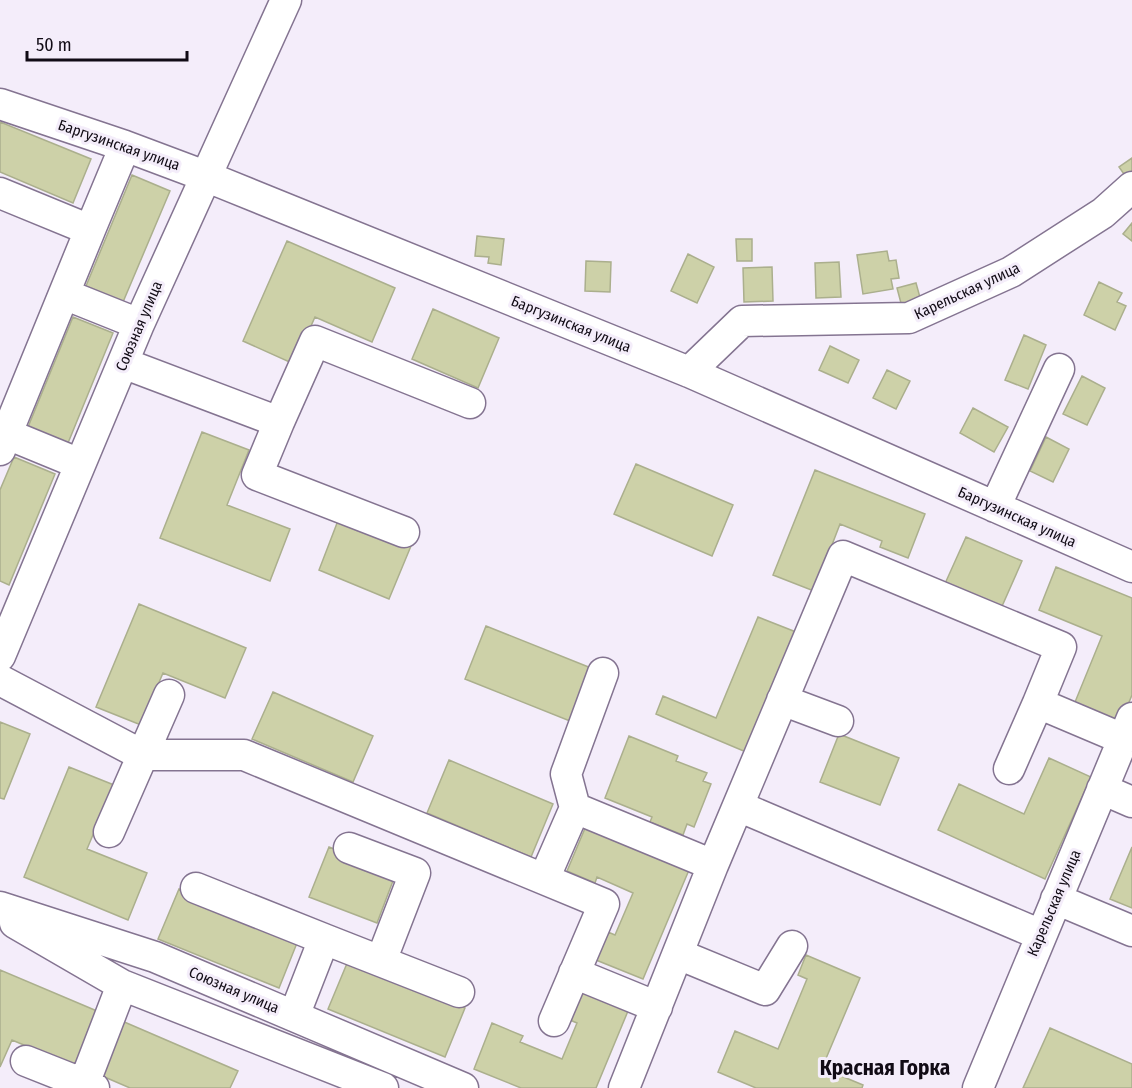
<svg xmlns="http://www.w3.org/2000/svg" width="1132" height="1088" font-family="'Fira Sans Condensed',sans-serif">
	<rect width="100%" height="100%" fill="#f4edfa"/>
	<!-- building -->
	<path fill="#cdd1a8" stroke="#abaf8d" stroke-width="1.5" d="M0,122L91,159L73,203L0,172Z
		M1132,158V173L1126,177L1119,167Z
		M132,175L170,191L123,302L86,286Z
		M1132,223V241L1123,234Z
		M477,236L504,239L501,265L488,263L489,257L475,256Z
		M736,239H752V261H737Z
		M287,241L395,288L372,342L315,317L294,364L243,341Z
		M887,251L889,261L896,260L899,278L891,279L893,289L863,294L857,255Z
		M688,254L714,267L697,303L671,291Z
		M586,261L611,262L610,292L585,291Z
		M839,262L841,297L816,298L815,263Z
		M772,267L773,301L744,302L743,268Z
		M1099,282L1122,293L1117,302L1126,306L1115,330L1084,315Z
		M916,283L921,301L902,307L897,288Z
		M433,309L499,338L478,388L412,359Z
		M73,317L113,333L68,443L28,427Z
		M1024,335L1046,345L1028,389L1005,380Z
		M830,346L859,360L848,383L819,370Z
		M887,370L910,381L896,409L873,398Z
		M1082,376L1105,388L1087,425L1063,414Z
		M973,408L1008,427L994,452L960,433Z
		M202,432L249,450L227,505L290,529L270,581L160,538Z
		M1046,437L1069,449L1053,482L1030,471Z
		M14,457L55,474L9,585L0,581V490Z
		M636,464L733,505L712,556L614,514Z
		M815,470L925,514L908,558L880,547L882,541L840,524L825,563L819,593L773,575Z
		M339,518L411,546L389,599L319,570Z
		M966,537L1022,561L999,613L943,588Z
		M1056,567L1132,598V695L1119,726L1073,707L1102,636L1039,610Z
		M139,604L246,648L225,698L163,673L141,725L96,707Z
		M758,617L796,632L746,752L656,714L663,696L716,718Z
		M486,626L591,668L570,721L465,679Z
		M273,692L373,736L353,782L252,739Z
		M0,722L30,734L4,799L0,798Z
		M839,734L899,758L880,805L820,782Z
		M629,736L678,756L676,761L707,773L703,781L711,784L694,827L687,824L683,835L650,822L652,817L605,798Z
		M1049,758L1091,777L1045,879L938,830L959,784L1024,814Z
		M449,760L553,804L531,857L427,813Z
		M69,767L114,785L87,849L147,873L128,920L24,877Z
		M586,826L689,870L643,979L596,960L608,932L615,935L633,893L597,877L595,883L567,871Z
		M329,847L396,873L377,923L309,897Z
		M1132,847V908L1110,899Z
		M179,889L299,938L279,988L158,939Z
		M806,955L860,978L822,1068L863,1085L862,1088H756L718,1072L735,1031L778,1049L807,979L798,975Z
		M348,961L465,1008L445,1057L328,1009Z
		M0,970L104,1014L81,1069L12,1040L0,1067Z
		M582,992L628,1011L596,1088H521L474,1069L492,1023L523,1036L520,1042L562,1059L577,1023L570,1020Z
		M122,1021L238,1071L230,1088H130L100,1075Z
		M1050,1028L1132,1064V1088H1023Z"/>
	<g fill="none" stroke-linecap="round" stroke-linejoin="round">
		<defs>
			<path id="minor" d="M0,104L125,146L205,176L689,372L1132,567
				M0,193L90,230L0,450
				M90,230L125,146
				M64,294L139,324
				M123,363L279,422L315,341L470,403
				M689,372L742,321L909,318L1011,272L1103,213L1132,187
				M279,422L257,475L404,532
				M7,434L80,464
				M995,507L1059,369
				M0,656L139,324L286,0
				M0,680L142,755H244L604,904L554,1021
				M782,700L838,721
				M1009,769L1038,703
				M1102,789L1132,802
				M738,806L1041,935
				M575,808L566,774L603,673
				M109,832L169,695
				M349,848L415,873L381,961
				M713,865L843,556L1061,647L1038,703L1123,739
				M544,879L575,808L713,865L624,1088
				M196,888L324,939
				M1056,899L1132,931
				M0,907L155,957L463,1088
				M15,923L122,985L383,1088
				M678,954L765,990L792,946
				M574,973L657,1007
				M294,1016L324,939L459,992
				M26,1061L84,1084
				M94,1088L84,1084L122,985
				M978,1088L1132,718"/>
		</defs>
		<!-- minor casing -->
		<use href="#minor" stroke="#847491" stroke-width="33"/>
		<!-- minor -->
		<use href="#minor" stroke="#fff" stroke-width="30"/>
	</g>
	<g text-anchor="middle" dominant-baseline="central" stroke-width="6" stroke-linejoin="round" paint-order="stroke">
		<!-- street labels -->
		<g font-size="15" fill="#110b15" stroke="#f4edfa">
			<text transform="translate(119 145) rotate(19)">Баргузинская улица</text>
			<text transform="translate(967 291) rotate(-25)">Карельская улица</text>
			<text transform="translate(571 324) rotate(22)">Баргузинская улица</text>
			<text transform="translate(139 326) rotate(-67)">Союзная улица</text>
			<text transform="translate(1017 517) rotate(24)">Баргузинская улица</text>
			<text transform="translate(1054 903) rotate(-67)">Карельская улица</text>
			<text transform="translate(234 990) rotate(23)">Союзная улица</text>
		</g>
		<!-- district labels -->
		<g font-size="21" font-weight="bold" fill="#110b15" stroke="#f4edfa">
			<text x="885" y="1068">Красная Горка</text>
		</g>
	</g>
	<!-- scale -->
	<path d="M27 51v9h160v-9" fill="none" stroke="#110b15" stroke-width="3"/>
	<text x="36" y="51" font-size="18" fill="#110b15" stroke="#f4edfa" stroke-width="4.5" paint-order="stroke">50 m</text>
</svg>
